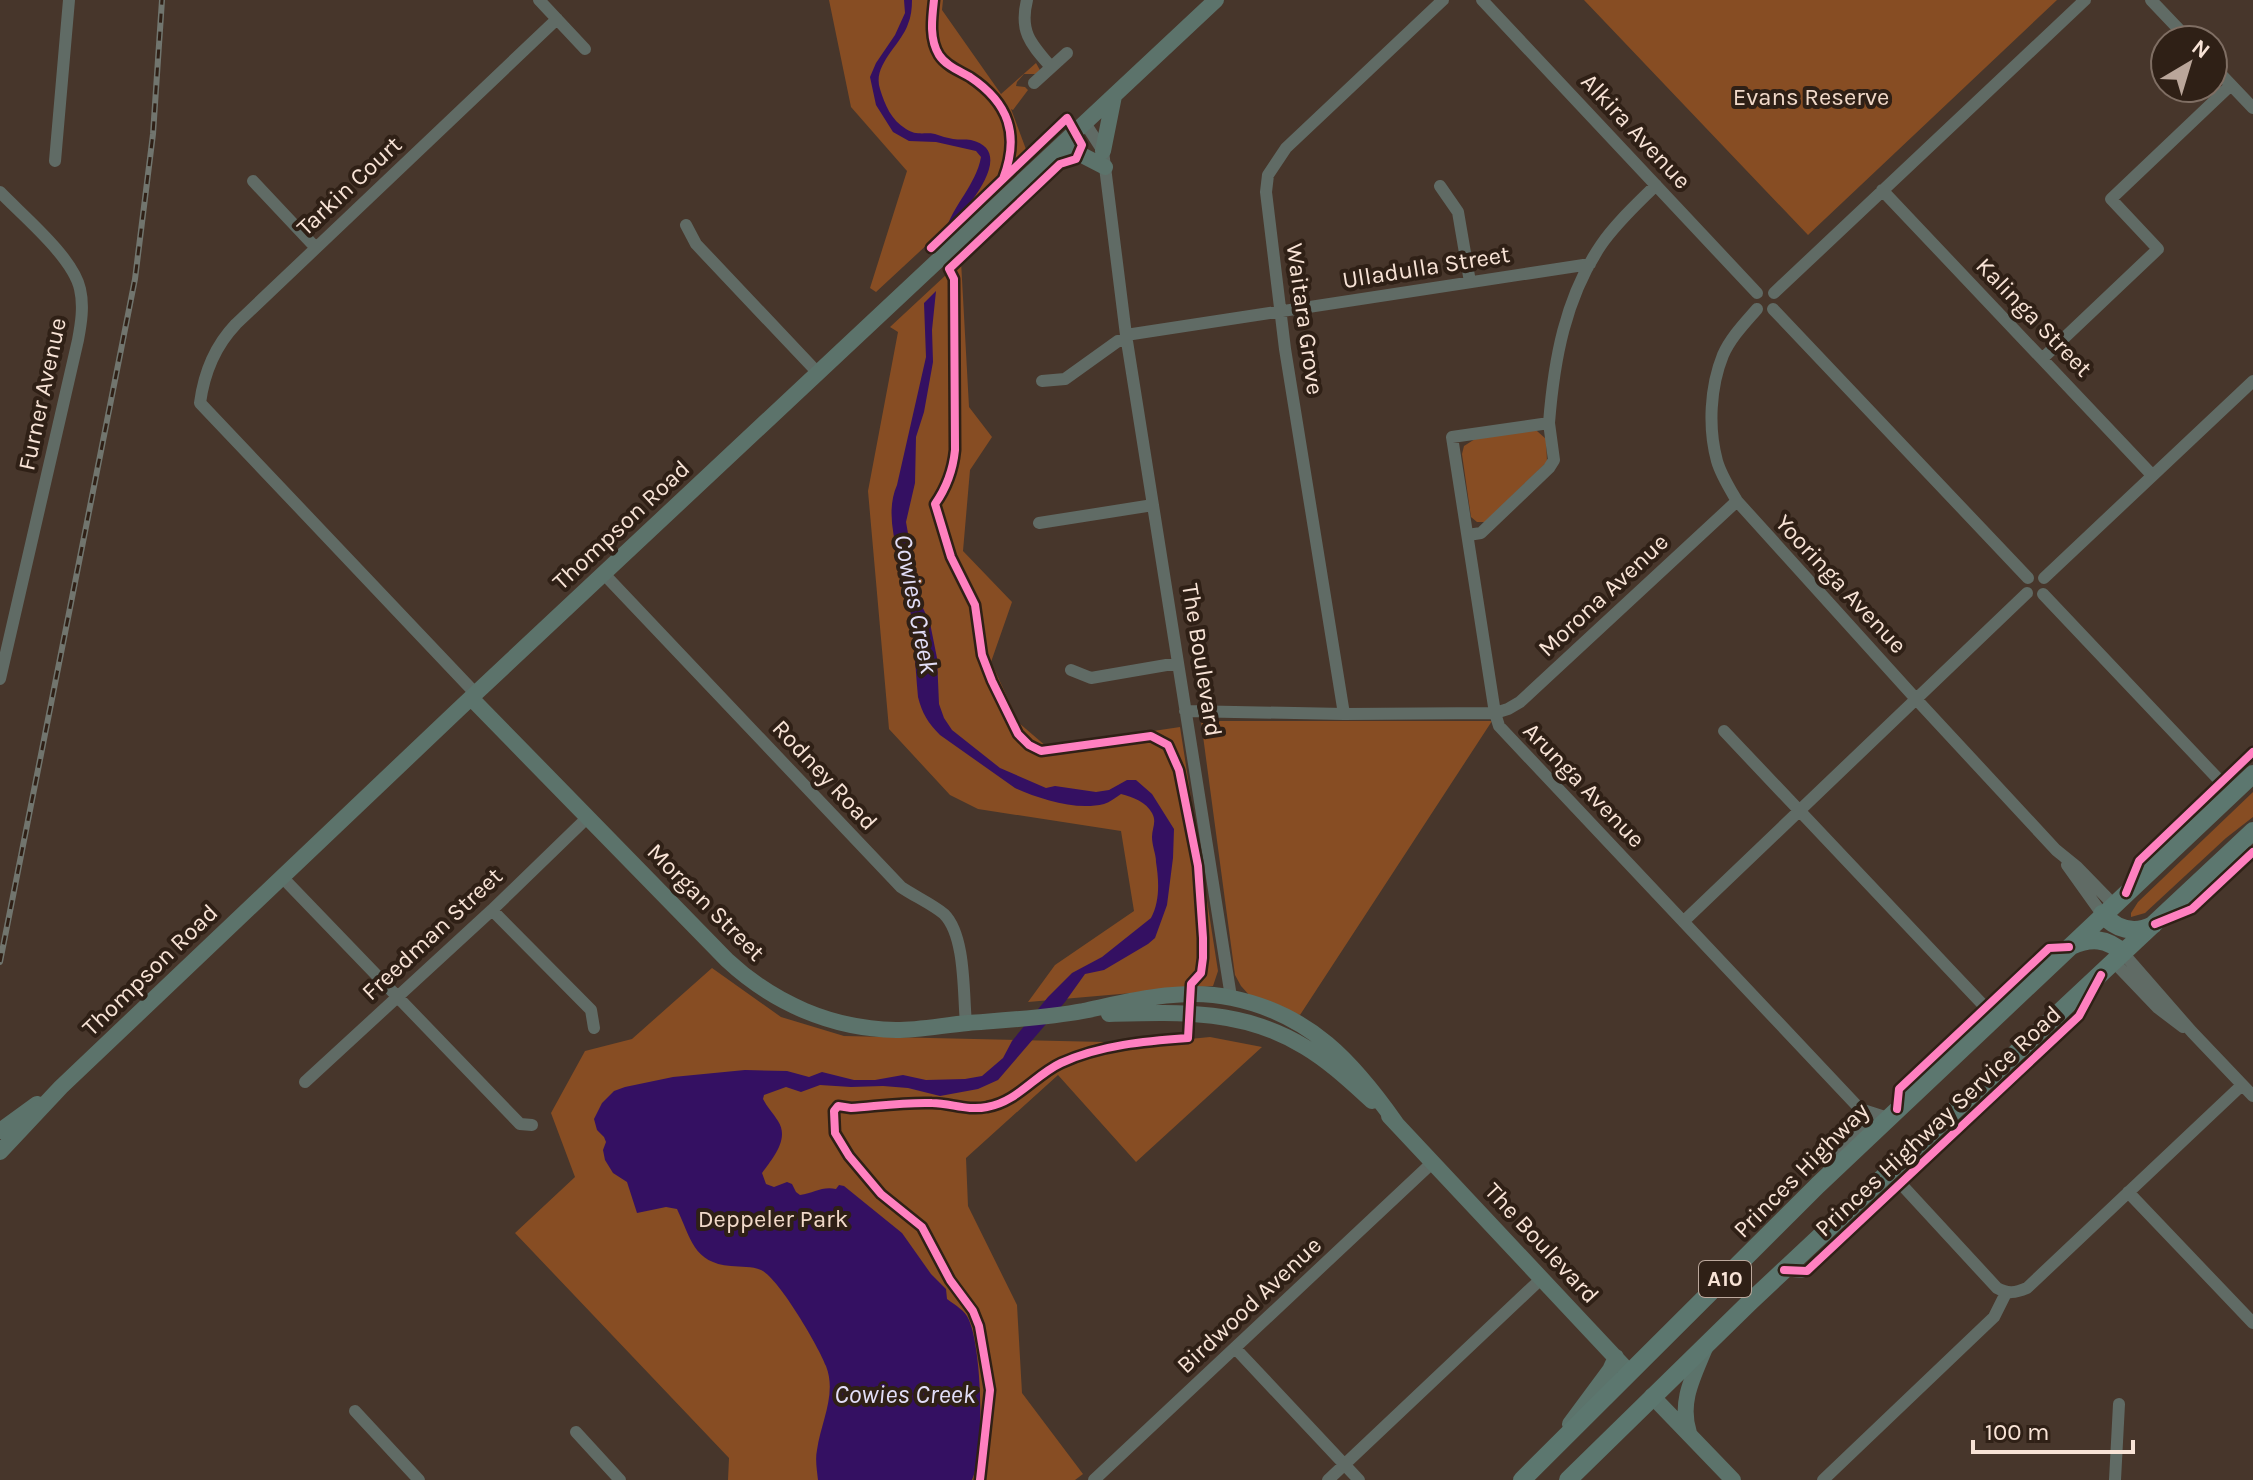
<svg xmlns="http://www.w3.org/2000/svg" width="2253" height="1480" font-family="Karla,sans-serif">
	<rect width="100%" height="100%" fill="#47362b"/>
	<!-- green -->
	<path fill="#874d23" d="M829,0H943L942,10L1001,94L1036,63L1041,72L1038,74H1024L1017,82L1016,86L1025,87L1028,90L1013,110L1011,109L1027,152L876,292L870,288L907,171L851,107Z
		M1584,0H2057L1808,235Z
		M961,261L969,407L992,437L970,470L963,551L1012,602L991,662L1019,723L1047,747L1180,727L1218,971L1213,986L1028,1002L1055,965L1134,911L1121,831L978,809L950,795L889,729L868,491L898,332L890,327Z
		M1528,431H1537L1546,439L1547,462L1485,522H1477L1471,517L1462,454L1464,446L1475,439Z
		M1201,721H1492L1300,1015L1251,997L1241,986L1235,975Z
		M2253,792V817L2226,838L2145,913L2131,917V913L2138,902Z
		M712,968L781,1017L844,1036L1149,1043L1210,1037L1262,1047L1136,1162L1058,1075L966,1158L968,1206L1017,1305L1022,1393L1083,1474L1075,1480H728L729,1458L515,1233L575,1177L551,1113L585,1051L632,1039Z"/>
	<!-- water -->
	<path fill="#341062" d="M904,0H912C912,8 911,17 908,24C901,45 872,65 880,89C885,105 891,120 906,129C916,136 924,132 935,134C941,136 947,138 953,139C959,140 965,139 971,140C1021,152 960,216 945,232C953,205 976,185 981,157L976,151L936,142L909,141L893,132L876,105L870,77L876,63L895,35L905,13Z
		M936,291L932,330L933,362L924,412L916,437L915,483L906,522L920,602L930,623L937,658L939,704L944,718L952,730L1000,768L1046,788L1055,786L1096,792L1109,790L1127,780H1136L1152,794L1174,829L1173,858L1167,905L1155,938L1148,944L1104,970L1085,974L1065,1002L998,1080L978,1089L940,1096L908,1088L883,1086L851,1087L820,1085L801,1092L786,1087L764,1095L763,1099C767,1107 773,1113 778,1121C790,1139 772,1159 762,1173L766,1184L774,1187L787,1182L792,1184L796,1192L800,1195C814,1193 822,1186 836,1189L839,1185L844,1186L902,1233L931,1274L946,1289L947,1299C956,1306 965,1310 969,1320C982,1350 985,1451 972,1480H818C817,1471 815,1459 817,1450C821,1422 837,1394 826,1366C819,1347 778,1277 761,1270C752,1266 741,1267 731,1266C693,1263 691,1238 677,1209L666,1207L637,1213L627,1182L613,1173L605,1160L603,1150L606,1142L604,1137L597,1130L594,1119L602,1103L614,1091L625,1087L673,1077L745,1070L787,1071L809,1077L822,1072L854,1080H875L903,1075L926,1080L965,1079L982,1076L1003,1058L1012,1041L1048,997L1072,973L1102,957L1151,918C1160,901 1159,881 1156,862C1156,854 1152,846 1152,837C1152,828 1157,822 1152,813C1146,802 1133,797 1121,794C1115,798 1110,802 1104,804C1076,811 1040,799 1015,788L940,735C928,723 922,713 918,697C915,664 914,629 908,596C902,561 882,519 897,485L926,357L924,303Z"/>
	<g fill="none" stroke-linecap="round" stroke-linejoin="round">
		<!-- minor -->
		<path stroke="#606b65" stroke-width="12" d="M539,0L585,49
			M1027,0C1019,32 1031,44 1051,67
			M1482,0L1757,293
			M2151,0L2189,40
			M2213,66L2253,108
			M1034,83L1067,53
			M1085,123L1103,151L1126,335L1231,997
			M55,161L69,0
			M253,181L316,248
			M1440,186L1458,212L1470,282
			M1882,190L2152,475
			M0,192C23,216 73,257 80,289C84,306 81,324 78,340L0,679
			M686,225L696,244L818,373
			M1774,293L2085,0
			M1757,309C1745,323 1731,337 1723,355C1710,387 1708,428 1717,461C1721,475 1730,489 1737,501L1916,699L2056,850L2077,867L2113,904
			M1773,309L2028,578
			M1126,335L1590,264
			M2043,358L2158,249L2111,199L2231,85
			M1042,381L1065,379L1118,341L1127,340
			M1549,423C1554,360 1565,298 1601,245C1616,223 1637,204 1656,185
			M1039,523L1153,505
			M1468,535L1481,533L1549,468L1554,460L1549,423L1452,437L1495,713L1499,726L1860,1109L1888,1118
			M604,574L901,887C914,896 932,904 944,914C966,936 963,994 966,1023
			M2044,578L2253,381
			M2043,594L2221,782
			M1071,670L1091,678L1178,663
			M476,694L200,403C204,373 215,346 236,324L557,19
			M1185,711L1344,714L1495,713L1508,709L1520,702L1737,501
			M1344,714L1285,349L1266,192L1268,175L1286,148L1443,0
			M1724,731L1986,1008
			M2067,865L2102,914
			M282,877L520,1124L532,1125
			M2127,890L2139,861L2253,752
			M492,910L591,1010L594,1028
			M2164,919L2192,909L2253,852
			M1684,921L2027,593
			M2123,953L2192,1032L2253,1096
			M2114,962L2158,1008L2183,1027
			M305,1082L492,910L588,817
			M1897,1109L1899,1089L2049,948L2068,947
			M1828,1173L1835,1154L1863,1127L1860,1109
			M1901,1184L1997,1288C2008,1294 2015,1293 2027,1288L2242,1085
			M2128,1192L2253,1323
			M1784,1270L1802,1272L1810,1268L2079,1016L2095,985
			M1235,1348L1359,1480
			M355,1411L419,1480
			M576,1432L620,1480
			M1094,1480L1433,1162
			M1328,1480L1542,1278
			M1823,1480L1994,1317L2006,1293
			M2115,1480L2119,1404"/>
		<!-- major -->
		<path stroke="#5c736b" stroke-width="16" d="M1058,149L1078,153L1105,167
			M1103,151L1114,96
			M471,698L727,960C773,1003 832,1029 896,1030C920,1030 944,1025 968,1023C1007,1020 1045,1018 1083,1011C1131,1001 1183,987 1232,998C1310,1014 1353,1062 1396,1123
			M1109,1014C1178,1012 1244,1009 1305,1047C1330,1062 1351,1082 1372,1101
			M1389,1116L1630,1373
			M0,1131L37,1104
			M0,1152L61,1087L460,708L1216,0
			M1652,1396L1733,1480
			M1570,1424L1610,1370L1616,1357
			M1689,1433C1679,1402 1693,1377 1705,1348"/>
		<!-- highway -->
		<path stroke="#5c776f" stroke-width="18" d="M2102,914C2116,929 2134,935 2153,925
			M2071,946C2091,937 2107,938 2123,953
			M1522,1480L1818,1185L2253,774
			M1568,1480L1750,1302L2253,831"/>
		<defs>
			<path id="rail" d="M0,962L135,279L153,134L162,0"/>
		</defs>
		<!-- rail casing -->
		<use href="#rail" stroke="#71756e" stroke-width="6"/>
		<!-- rail -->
		<use href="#rail" stroke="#2f2016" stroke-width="3" stroke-dasharray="9" stroke-linecap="butt"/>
		<defs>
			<path id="cycleway" d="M931,248L1003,179C1020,135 1009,103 970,77C960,71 946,66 939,55C929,39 932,18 934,0
				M2126,893L2139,861L2253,752
				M2155,924L2192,909L2253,852
				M1897,1109L1899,1089L2049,948L2069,947
				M1784,1270L1807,1271L2079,1016L2101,975
				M980,1480L990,1390L979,1326L973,1311L950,1280L922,1227L881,1194L849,1156L835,1133L834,1111L838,1106L851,1108C878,1106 905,1102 932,1103C951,1103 967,1111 987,1107C1017,1102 1035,1075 1061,1063C1100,1045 1146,1041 1188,1038L1191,984L1201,973L1203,958V938L1198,866L1179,770L1168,745L1151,736L1041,751L1029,745L1018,734L992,681L982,655L975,605L951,557L935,504C947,487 953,470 955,450L954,279L949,269L1060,164L1076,159L1082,145L1067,118L1003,179"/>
		</defs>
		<!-- cycleway casing -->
		<use href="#cycleway" stroke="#2f2016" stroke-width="13"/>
		<!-- cycleway -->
		<use href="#cycleway" stroke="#ff80c0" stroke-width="8"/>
	</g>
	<g text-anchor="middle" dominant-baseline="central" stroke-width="8" stroke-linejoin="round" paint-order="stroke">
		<!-- shield labels -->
		<rect fill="#2f2016" stroke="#bca89c" stroke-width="2" x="1699" y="1261" width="52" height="36" rx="6"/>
		<g font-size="22" font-weight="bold" fill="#f8e3d6">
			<text x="1725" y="1279">A10</text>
		</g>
		<!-- park labels -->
		<g font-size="24" fill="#f1d9c9" stroke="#2f2016">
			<text x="1811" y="97">Evans Reserve</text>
			<text x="773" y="1219">Deppeler Park</text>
		</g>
		<!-- street labels -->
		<g font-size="24" fill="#f8e3d6" stroke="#2f2016">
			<text transform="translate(1636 131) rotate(47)">Alkira Avenue</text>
			<text transform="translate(349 186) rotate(-43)">Tarkin Court</text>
			<text transform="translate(1426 267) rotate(-9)">Ulladulla Street</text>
			<text transform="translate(2034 317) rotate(46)">Kalinga Street</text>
			<text transform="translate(1305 319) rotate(82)">Waitara Grove</text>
			<text transform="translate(42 394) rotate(-78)">Furner Avenue</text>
			<text transform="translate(621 525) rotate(-43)">Thompson Road</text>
			<text transform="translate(1841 584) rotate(47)">Yooringa Avenue</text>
			<text transform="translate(1603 595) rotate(-43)">Morona Avenue</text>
			<text transform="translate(1202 660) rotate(81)">The Boulevard</text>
			<text transform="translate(825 775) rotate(47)">Rodney Road</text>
			<text transform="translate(1584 785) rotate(46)">Arunga Avenue</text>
			<text transform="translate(706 902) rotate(45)">Morgan Street</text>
			<text transform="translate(432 934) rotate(-43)">Freedman Street</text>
			<text transform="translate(150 970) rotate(-44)">Thompson Road</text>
			<text transform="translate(1938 1121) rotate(-43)">Princes Highway Service Road</text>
			<text transform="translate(1801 1170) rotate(-45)">Princes Highway</text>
			<text transform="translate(1542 1243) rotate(47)">The Boulevard</text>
			<text transform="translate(1249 1305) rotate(-43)">Birdwood Avenue</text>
		</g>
		<!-- water labels -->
		<g font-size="26" font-style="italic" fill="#e2def7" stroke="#2f2016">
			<text transform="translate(916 604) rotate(79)">Cowies Creek</text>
			<text x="905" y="1394">Cowies Creek</text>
		</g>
	</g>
	<!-- north arrow -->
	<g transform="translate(2189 64) rotate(38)"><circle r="38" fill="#2f2016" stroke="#7f6e63" stroke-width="2"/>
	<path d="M0-6L14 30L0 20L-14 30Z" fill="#baa69a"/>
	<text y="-12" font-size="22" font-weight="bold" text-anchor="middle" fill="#f8e3d6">N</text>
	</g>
	<!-- scale -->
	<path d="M1973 1440v12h160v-12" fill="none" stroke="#f8e3d6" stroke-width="4"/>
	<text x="1985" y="1440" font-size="24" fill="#f8e3d6" stroke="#2f2016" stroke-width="6" paint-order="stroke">100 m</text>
</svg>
